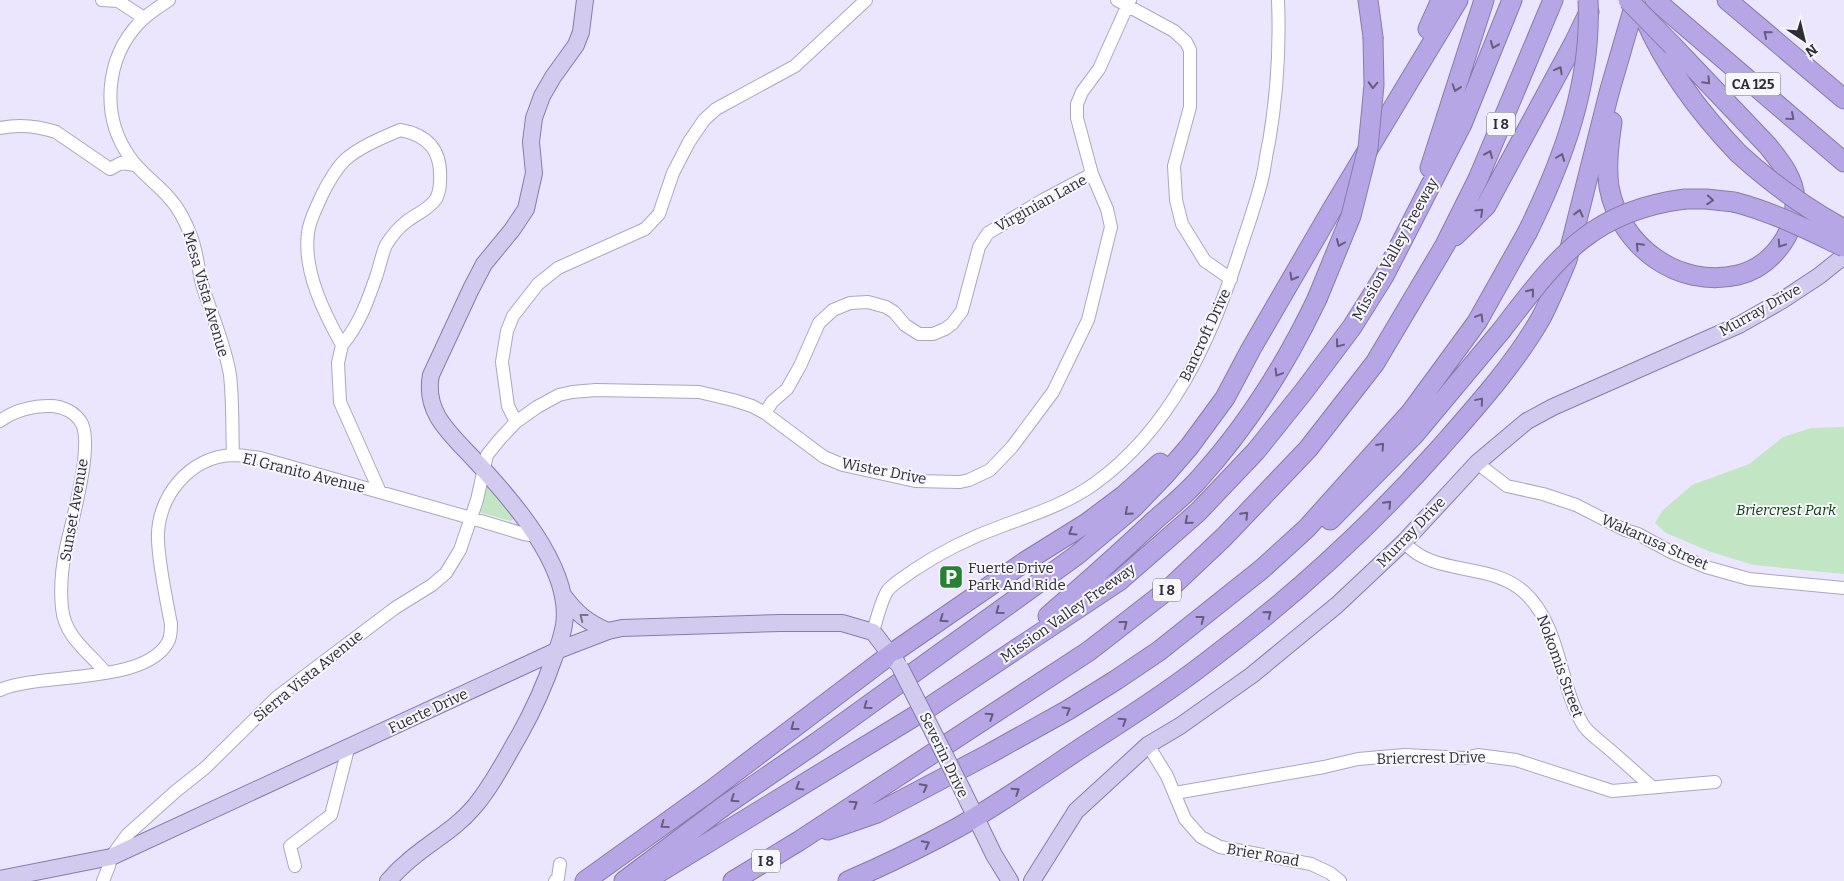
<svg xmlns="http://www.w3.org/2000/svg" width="1844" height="881" font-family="Bitter,serif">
	<rect width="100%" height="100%" fill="#ebe6fe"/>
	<!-- green -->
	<path fill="#c2e6c3" d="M1844,427V574L1754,565L1711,552L1666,533L1655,523L1662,511L1692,485L1749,464L1783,437L1811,428Z
		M483,481L514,518L511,521L475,511Z"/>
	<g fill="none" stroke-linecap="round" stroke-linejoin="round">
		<defs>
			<path id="minor" d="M102,0L118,1L144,18
				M169,0C159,7 147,14 139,23C105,59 101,116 129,156C140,173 158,184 171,200C180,210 186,223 191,236C197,252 198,268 202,284C211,314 225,344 230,375C233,401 232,429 233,455
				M1117,0L1174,31L1186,42L1190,50V107L1174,166L1176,200L1182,224L1205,261L1231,279
				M0,128C19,124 38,126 56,132L110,169L121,163L135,165
				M400,130C429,135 442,152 440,181C440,187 439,193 436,199C428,210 416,214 406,222C398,228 391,237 386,245C382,254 380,265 377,274C368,300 360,324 342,345C324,313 303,271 308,233C309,221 316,209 321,197C326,186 337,167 346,159C361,146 382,138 400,130Z
				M342,345L338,363L340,402L380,492
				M765,413L772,402L787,389L800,366L819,323L833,310L850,303L868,302L886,307L894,312L905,325L919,334H933L945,329L952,324L962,311L979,247L988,233L1043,200L1092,174
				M0,421C15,410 31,406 50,406C62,406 76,412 82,424C93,447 72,521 66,548C62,567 60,589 62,608C65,638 89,652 106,673
				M516,422L508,406L502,362L507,331L513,316L538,284L558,268L645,229L659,214L673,173L689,142L704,120L716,109L795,66L866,0
				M1477,463L1507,486L1543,494L1576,505L1625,530L1638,534L1671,552L1706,567L1749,579L1844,588
				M1404,542C1433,577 1490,561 1524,592C1561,626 1558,681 1582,723C1586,731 1596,738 1603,744C1620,758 1636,773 1652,787
				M873,632C876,621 882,598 888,590C895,582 906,576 914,570C941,552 971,537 1002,526C1034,514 1066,504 1094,484C1171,429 1211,340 1239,253C1247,228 1256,204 1262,179C1265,167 1266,154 1269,142C1277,95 1280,48 1278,0
				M0,690C40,672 145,685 168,642C171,637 171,630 171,624C166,598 159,566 158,540C156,498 189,456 234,455C242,455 252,457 260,458L471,518L524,534L536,536
				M1148,745L1167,776L1185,819L1201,837L1220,847L1311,864L1330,873L1340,881
				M1175,793L1324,767L1358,759L1405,755L1465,758L1478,755L1516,760L1612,791L1715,782
				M295,866L290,846L331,815L348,749
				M103,881L109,866L111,857L127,835L176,791L205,768L277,697L395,608L432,585L446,573L460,550L477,500L487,455L500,439L516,422L537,407L559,395L572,392L596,390L699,392L733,400L752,406L765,413L824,457L843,465L915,481L960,482L969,480L990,470L1012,447L1053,392L1088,320L1111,227L1107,209L1092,174L1077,118V104L1082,92L1099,69L1130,0
				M555,881L558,878L560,864"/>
			<path id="major" d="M563,595C576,613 588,623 608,631
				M963,791L994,855L1010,881
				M0,879L111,857L556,651L608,631L622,628L781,623H842L873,632L897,663
				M388,881C393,876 398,870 404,865C426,844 454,831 474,807C492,786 506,758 520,734C534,709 545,684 554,658C558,648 562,636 564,625C573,567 508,495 470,455C447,431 424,410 431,375L471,289L484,264L512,230L526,209L534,173L531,142L534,118L542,96L553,77L576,45L581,32L585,0
				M1032,881L1076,811L1148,745L1180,726L1252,675L1337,605L1404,542L1477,463L1527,421L1553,407L1739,325L1781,301L1819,276L1844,256"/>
			<path id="highway" d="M1368,0L1373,37
				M1655,0L1844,162
				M1727,0L1844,99
				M1645,19C1667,70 1700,113 1738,153
				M1428,29L1441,0
				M1612,122C1609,143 1606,165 1609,187C1620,246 1678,289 1738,275C1771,267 1797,233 1795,199C1794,178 1780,161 1768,146L1673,46
				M1430,168L1484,0
				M1685,199H1706L1734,202
				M1455,236L1486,206L1574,43L1589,12
				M1330,520L1415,434L1501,331
				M1048,616C1084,585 1120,553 1155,520C1170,507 1186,494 1199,479C1248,425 1286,364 1317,299
				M828,830L877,813L989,754L1068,710L1116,680L1159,651L1262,569L1307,528L1411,412L1477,322L1527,233
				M585,881L709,792L891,654L1026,561L1087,523L1123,496L1160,463
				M624,881L724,806L816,743L1077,555L1133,508L1163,477L1189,447L1225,398L1251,349L1331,211L1458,0
				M645,881L928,708L1119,581L1198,512L1256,451L1304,391L1352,327L1384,276L1462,124L1512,0
				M733,881L799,841L1089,651L1170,588L1224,537L1308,449L1375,363L1445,245L1478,179L1553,0
				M848,881C885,865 922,847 957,828C1001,803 1042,774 1084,746C1126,719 1168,692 1208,661C1292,598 1370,527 1440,448C1476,407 1514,365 1541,318C1551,299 1559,279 1567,260L1609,93L1636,0"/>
		</defs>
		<!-- minor casing -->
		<use href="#minor" stroke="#aca7be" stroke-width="14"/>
		<!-- major casing -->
		<use href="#major" stroke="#877ca8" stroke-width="18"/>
		<!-- highway casing -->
		<use href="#highway" stroke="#877ca8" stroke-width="21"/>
		<!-- minor -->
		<use href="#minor" stroke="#fff" stroke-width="12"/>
		<!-- major -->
		<use href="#major" stroke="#d3caf0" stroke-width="16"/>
		<!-- highway -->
		<use href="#highway" stroke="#b6a6e6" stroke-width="19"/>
		<defs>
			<path id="major-bridge" d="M900,667L963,791"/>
			<path id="highway-bridge" d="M1628,0L1673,46
				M1738,153C1771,183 1805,208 1844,229
				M1734,202C1773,212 1808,230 1844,247
				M1527,233C1563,160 1592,83 1588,0
				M1317,299L1351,216L1368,148L1374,85L1373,37
				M1501,331C1556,260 1589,211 1685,199"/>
		</defs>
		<!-- major-bridge casing -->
		<use href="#major-bridge" stroke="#877ca8" stroke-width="18" stroke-linecap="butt"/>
		<!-- highway-bridge casing -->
		<use href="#highway-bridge" stroke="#877ca8" stroke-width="21" stroke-linecap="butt"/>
		<!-- major-bridge -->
		<use href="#major-bridge" stroke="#d3caf0" stroke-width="16"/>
		<!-- highway-bridge -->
		<use href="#highway-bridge" stroke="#b6a6e6" stroke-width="19"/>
	</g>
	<!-- one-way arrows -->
	<defs><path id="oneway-chevron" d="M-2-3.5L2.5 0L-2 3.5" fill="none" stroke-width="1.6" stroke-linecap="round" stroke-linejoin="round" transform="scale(1.25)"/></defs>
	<g stroke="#655d7c">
		<use href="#oneway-chevron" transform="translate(1767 34) rotate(-140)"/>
		<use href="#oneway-chevron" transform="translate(1494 45) rotate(112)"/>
		<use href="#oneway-chevron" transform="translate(1559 70) rotate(-62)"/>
		<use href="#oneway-chevron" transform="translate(1707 81) rotate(46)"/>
		<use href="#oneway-chevron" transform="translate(1373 85) rotate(92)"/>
		<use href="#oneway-chevron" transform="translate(1456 88) rotate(109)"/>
		<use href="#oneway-chevron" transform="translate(1791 117) rotate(41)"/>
		<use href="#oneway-chevron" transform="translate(1489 154) rotate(-67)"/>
		<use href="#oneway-chevron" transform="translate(1561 157) rotate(-69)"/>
		<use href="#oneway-chevron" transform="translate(1710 200) rotate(4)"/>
		<use href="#oneway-chevron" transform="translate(1480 212) rotate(-43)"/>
		<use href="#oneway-chevron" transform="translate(1579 213) rotate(-76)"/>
		<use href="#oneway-chevron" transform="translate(1340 243) rotate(113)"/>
		<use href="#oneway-chevron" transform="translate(1781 244) rotate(124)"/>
		<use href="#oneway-chevron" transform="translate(1639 246) rotate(-134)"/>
		<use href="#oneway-chevron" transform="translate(1293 277) rotate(120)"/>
		<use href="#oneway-chevron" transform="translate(1531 292) rotate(-51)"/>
		<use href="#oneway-chevron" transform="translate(1480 317) rotate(-59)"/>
		<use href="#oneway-chevron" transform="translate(1339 344) rotate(127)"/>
		<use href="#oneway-chevron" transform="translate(1278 373) rotate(121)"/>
		<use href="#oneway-chevron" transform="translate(1480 401) rotate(-50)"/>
		<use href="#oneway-chevron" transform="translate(1381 446) rotate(-48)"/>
		<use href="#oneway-chevron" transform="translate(1388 504) rotate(-46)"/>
		<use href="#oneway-chevron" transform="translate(1128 512) rotate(138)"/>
		<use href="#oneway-chevron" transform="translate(1245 515) rotate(-46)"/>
		<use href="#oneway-chevron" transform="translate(1188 521) rotate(139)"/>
		<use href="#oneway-chevron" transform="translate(1072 532) rotate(148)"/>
		<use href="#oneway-chevron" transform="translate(999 611) rotate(144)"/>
		<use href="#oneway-chevron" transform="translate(1268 614) rotate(-39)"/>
		<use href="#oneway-chevron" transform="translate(943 619) rotate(145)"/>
		<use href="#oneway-chevron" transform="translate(1201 619) rotate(-38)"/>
		<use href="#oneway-chevron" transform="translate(1124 624) rotate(-38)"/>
		<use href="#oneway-chevron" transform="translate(867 706) rotate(144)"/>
		<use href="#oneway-chevron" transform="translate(1067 710) rotate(-30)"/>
		<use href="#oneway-chevron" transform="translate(990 716) rotate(-33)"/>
		<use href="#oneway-chevron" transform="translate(1123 721) rotate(-33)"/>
		<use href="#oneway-chevron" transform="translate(794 727) rotate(143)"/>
		<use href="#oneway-chevron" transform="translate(799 787) rotate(149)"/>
		<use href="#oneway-chevron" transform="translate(924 787) rotate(-28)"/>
		<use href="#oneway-chevron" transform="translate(1016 791) rotate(-33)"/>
		<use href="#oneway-chevron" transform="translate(734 799) rotate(146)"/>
		<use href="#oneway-chevron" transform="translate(854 804) rotate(-33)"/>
		<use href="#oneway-chevron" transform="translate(664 825) rotate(144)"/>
		<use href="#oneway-chevron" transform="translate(926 844) rotate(-27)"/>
	</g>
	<use stroke="#79748a" href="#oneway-chevron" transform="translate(583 617) rotate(-142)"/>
	<!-- icons -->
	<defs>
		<symbol id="parking-square" viewBox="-11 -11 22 22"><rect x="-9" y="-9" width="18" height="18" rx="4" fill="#278232" stroke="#f7f6fb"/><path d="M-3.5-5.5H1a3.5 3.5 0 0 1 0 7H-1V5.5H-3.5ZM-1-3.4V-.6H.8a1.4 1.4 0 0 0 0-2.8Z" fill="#fff"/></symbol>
	</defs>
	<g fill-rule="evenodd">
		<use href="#parking-square" x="937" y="563" width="28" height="28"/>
	</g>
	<g text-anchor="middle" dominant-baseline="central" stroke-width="4" stroke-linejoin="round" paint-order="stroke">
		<!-- shield labels -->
		<g fill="#f7f6fb" stroke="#6b6971" stroke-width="1">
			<rect x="1725.5" y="72.5" width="55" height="23" rx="4"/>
			<rect x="1487" y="112.5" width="28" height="23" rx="4"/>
			<rect x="1153" y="578.5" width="28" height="23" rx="4"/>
			<rect x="752" y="849.5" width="28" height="23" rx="4"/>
		</g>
		<g font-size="14" font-weight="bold" fill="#2f2d36">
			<text x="1753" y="84">CA 125</text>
			<text x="1501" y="124">I 8</text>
			<text x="1167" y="590">I 8</text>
			<text x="766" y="861">I 8</text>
		</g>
		<!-- street labels -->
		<g font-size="15" fill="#2f2d36" stroke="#f7f6fb">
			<text transform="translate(1041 203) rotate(-29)">Virginian Lane</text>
			<text transform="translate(1395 249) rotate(-61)">Mission Valley Freeway</text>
			<text transform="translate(206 294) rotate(74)">Mesa Vista Avenue</text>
			<text transform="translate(1760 310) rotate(-29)">Murray Drive</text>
			<text transform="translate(1205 335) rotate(-65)">Bancroft Drive</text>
			<text transform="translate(884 471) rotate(11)">Wister Drive</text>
			<text transform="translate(304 473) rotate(14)">El Granito Avenue</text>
			<text transform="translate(74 510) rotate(-80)">Sunset Avenue</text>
			<text transform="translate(1411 532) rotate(-46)">Murray Drive</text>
			<text transform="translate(1655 542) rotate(24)">Wakarusa Street</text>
			<text transform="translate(1068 613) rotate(-35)">Mission Valley Freeway</text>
			<text transform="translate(1560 666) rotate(70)">Nokomis Street</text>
			<text transform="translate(308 676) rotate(-39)">Sierra Vista Avenue</text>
			<text transform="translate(428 711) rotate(-25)">Fuerte Drive</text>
			<text transform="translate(944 755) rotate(64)">Severin Drive</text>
			<text transform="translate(1431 758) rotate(-1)">Briercrest Drive</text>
			<text transform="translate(1263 855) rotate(10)">Brier Road</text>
		</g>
		<!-- park labels -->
		<g font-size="15" font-style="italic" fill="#0a4313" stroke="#f7f6fb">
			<text x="1786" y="510">Briercrest Park</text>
		</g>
		<!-- poi labels -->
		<g font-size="15" fill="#2f2d36" stroke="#f7f6fb" text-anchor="start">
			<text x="968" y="568">Fuerte Drive<tspan x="968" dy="17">Park And Ride</tspan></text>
		</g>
	</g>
	<!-- north arrow -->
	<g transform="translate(1804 40) rotate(145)" stroke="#f7f6fb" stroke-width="4" paint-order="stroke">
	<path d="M0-4L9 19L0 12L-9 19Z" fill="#2f2d36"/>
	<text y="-8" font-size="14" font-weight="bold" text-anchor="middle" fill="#2f2d36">N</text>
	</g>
</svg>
